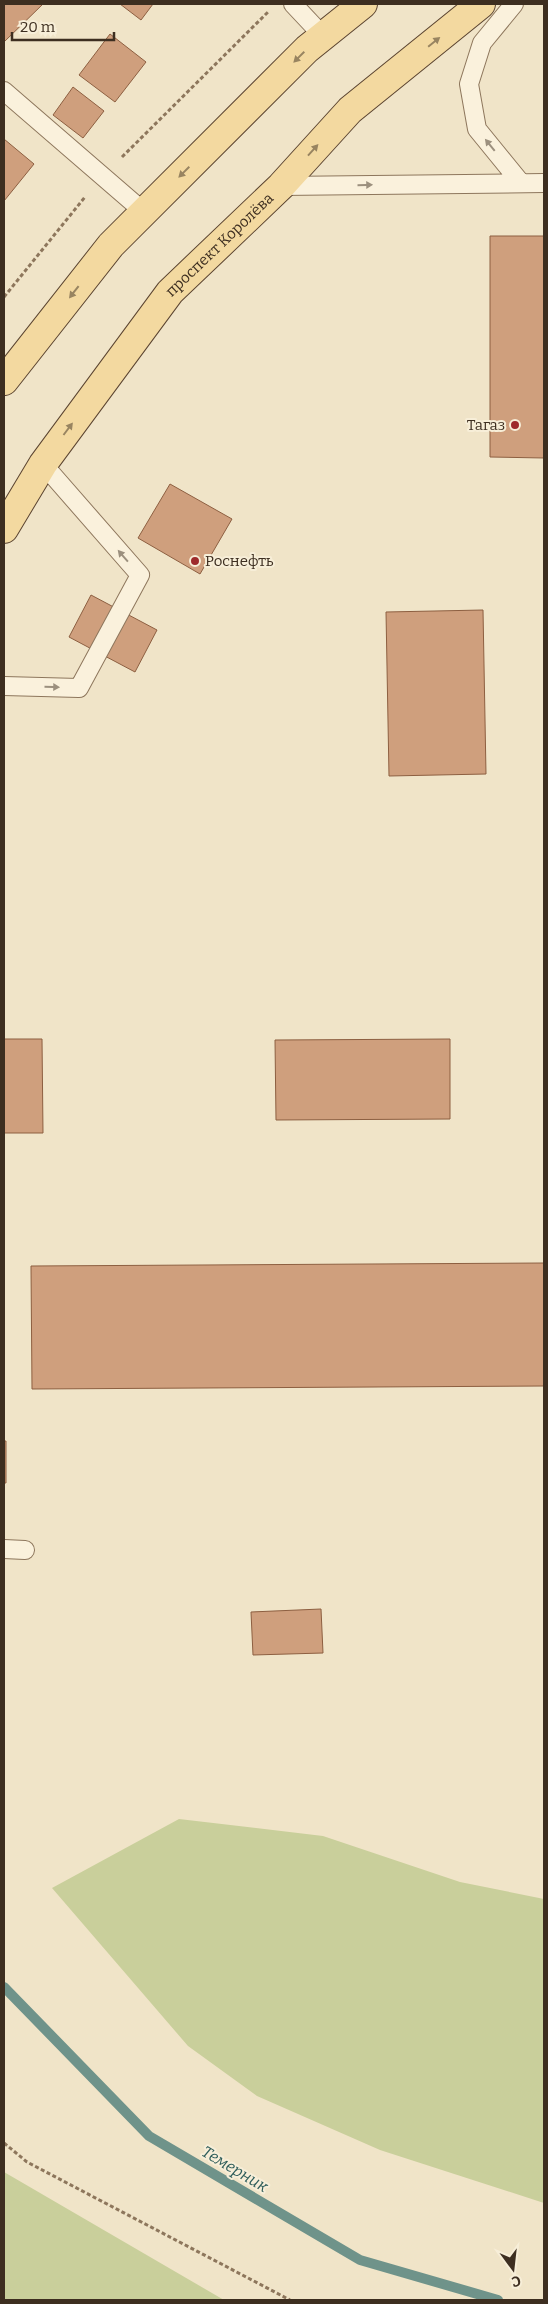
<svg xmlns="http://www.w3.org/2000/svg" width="548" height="2304" font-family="Bitter,serif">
	<rect width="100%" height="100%" fill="#f0e4c8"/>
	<!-- green -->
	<path fill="#c9cf9b" d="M179,1819L323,1836L460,1882L544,1899V2203L380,2150L257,2096L188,2046L52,1888Z
		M4,2172L224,2300H4Z"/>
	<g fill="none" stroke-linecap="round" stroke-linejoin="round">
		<!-- stream -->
		<path stroke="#6f938a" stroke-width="10" d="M4,1987L149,2136L360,2260L498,2300"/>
	</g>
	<!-- building -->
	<path fill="#cf9f7d" stroke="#8d5f41" d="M4,4H43L4,42Z
		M120,4H153L141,20Z
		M110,34L146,62L115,102L79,75Z
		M73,87L104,111L83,138L53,115Z
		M4,139L34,164L4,201Z
		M490,236H544V458L490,457Z
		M170,484L232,519L200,574L138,538Z
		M91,595L157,630L135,672L69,637Z
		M483,610L486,774L389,776L386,612Z
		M4,1039H42L43,1133H4Z
		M450,1039V1119L276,1120L275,1040Z
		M544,1263V1386L32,1389L31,1266Z
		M4,1441H6V1483H4Z
		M321,1609L323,1653L253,1655L251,1612Z"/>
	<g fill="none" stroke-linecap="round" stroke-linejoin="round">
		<defs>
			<path id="service" d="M293,4L323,36
				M514,4L482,43L469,84L477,129L521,183
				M4,91L144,212
				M281,186L544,183
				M4,686L79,688L140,575L43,464
				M4,1549L25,1550"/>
			<g id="primary">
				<path d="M4,381L111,245L307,49L363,4"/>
				<path id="s1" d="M4,529L43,464L170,292L281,186L350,110L481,4"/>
			</g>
		</defs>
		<!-- service casing -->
		<use href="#service" stroke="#8d765c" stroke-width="20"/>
		<!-- primary casing -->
		<use href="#primary" stroke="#5b4430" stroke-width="30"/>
		<!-- path -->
		<path stroke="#8d765c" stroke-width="3" stroke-dasharray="4 2.5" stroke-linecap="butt" d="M122,157L268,12
			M4,297L85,197
			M4,2143L27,2162L290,2300"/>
		<!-- service -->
		<use href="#service" stroke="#faf1dc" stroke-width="18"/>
		<!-- primary -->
		<use href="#primary" stroke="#f3d9a0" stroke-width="28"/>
	</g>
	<!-- one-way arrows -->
	<defs><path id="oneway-solid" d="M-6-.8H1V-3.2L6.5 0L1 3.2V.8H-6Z" transform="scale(1.25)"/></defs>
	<g fill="#988460">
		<use href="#oneway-solid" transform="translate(434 42) rotate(-39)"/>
		<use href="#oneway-solid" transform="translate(299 57) rotate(135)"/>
		<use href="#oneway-solid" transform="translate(313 150) rotate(-48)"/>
		<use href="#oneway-solid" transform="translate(184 172) rotate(135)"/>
		<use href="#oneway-solid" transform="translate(74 292) rotate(128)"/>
		<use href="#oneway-solid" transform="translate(68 429) rotate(-53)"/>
	</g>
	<g fill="#9c907e">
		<use href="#oneway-solid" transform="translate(490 145) rotate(-129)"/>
		<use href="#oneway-solid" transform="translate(365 185) rotate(-1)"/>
		<use href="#oneway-solid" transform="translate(123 556) rotate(-131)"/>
		<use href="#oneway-solid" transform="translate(52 687) rotate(1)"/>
	</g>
	<!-- markers -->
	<g fill="#9e2a2b" stroke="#f7eed8" stroke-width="2">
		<circle cx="515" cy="425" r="5"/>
		<circle cx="195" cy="561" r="5"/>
	</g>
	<g text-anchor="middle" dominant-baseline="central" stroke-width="4" stroke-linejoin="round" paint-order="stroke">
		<!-- street labels -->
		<g font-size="15" fill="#3d2e20" stroke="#f7eed8">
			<text stroke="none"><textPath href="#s1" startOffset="358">проспект Королёва</textPath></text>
		</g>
		<!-- poi labels -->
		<g font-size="15" fill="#3d2e20" stroke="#f7eed8" text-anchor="end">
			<text x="505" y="425">Тагаз</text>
			<text x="205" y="561" text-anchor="start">Роснефть</text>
		</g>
		<!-- water labels -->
		<g font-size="16" font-style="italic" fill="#2f5d5a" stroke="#f7eed8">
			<text transform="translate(235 2169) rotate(31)">Темерник</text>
		</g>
	</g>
	<!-- border -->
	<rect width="548" height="2304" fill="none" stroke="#3d2e20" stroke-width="10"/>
	<!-- north arrow -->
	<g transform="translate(513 2269) rotate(165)" stroke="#f7eed8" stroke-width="4" paint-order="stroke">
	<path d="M0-4L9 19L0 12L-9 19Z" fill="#3d2e20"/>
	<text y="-8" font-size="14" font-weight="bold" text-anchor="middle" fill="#3d2e20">С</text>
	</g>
	<!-- scale -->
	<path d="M12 32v8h102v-8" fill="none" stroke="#3d2e20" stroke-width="2.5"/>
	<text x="20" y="32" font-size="15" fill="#3d2e20" stroke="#f7eed8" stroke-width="4" paint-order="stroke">20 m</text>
</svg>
